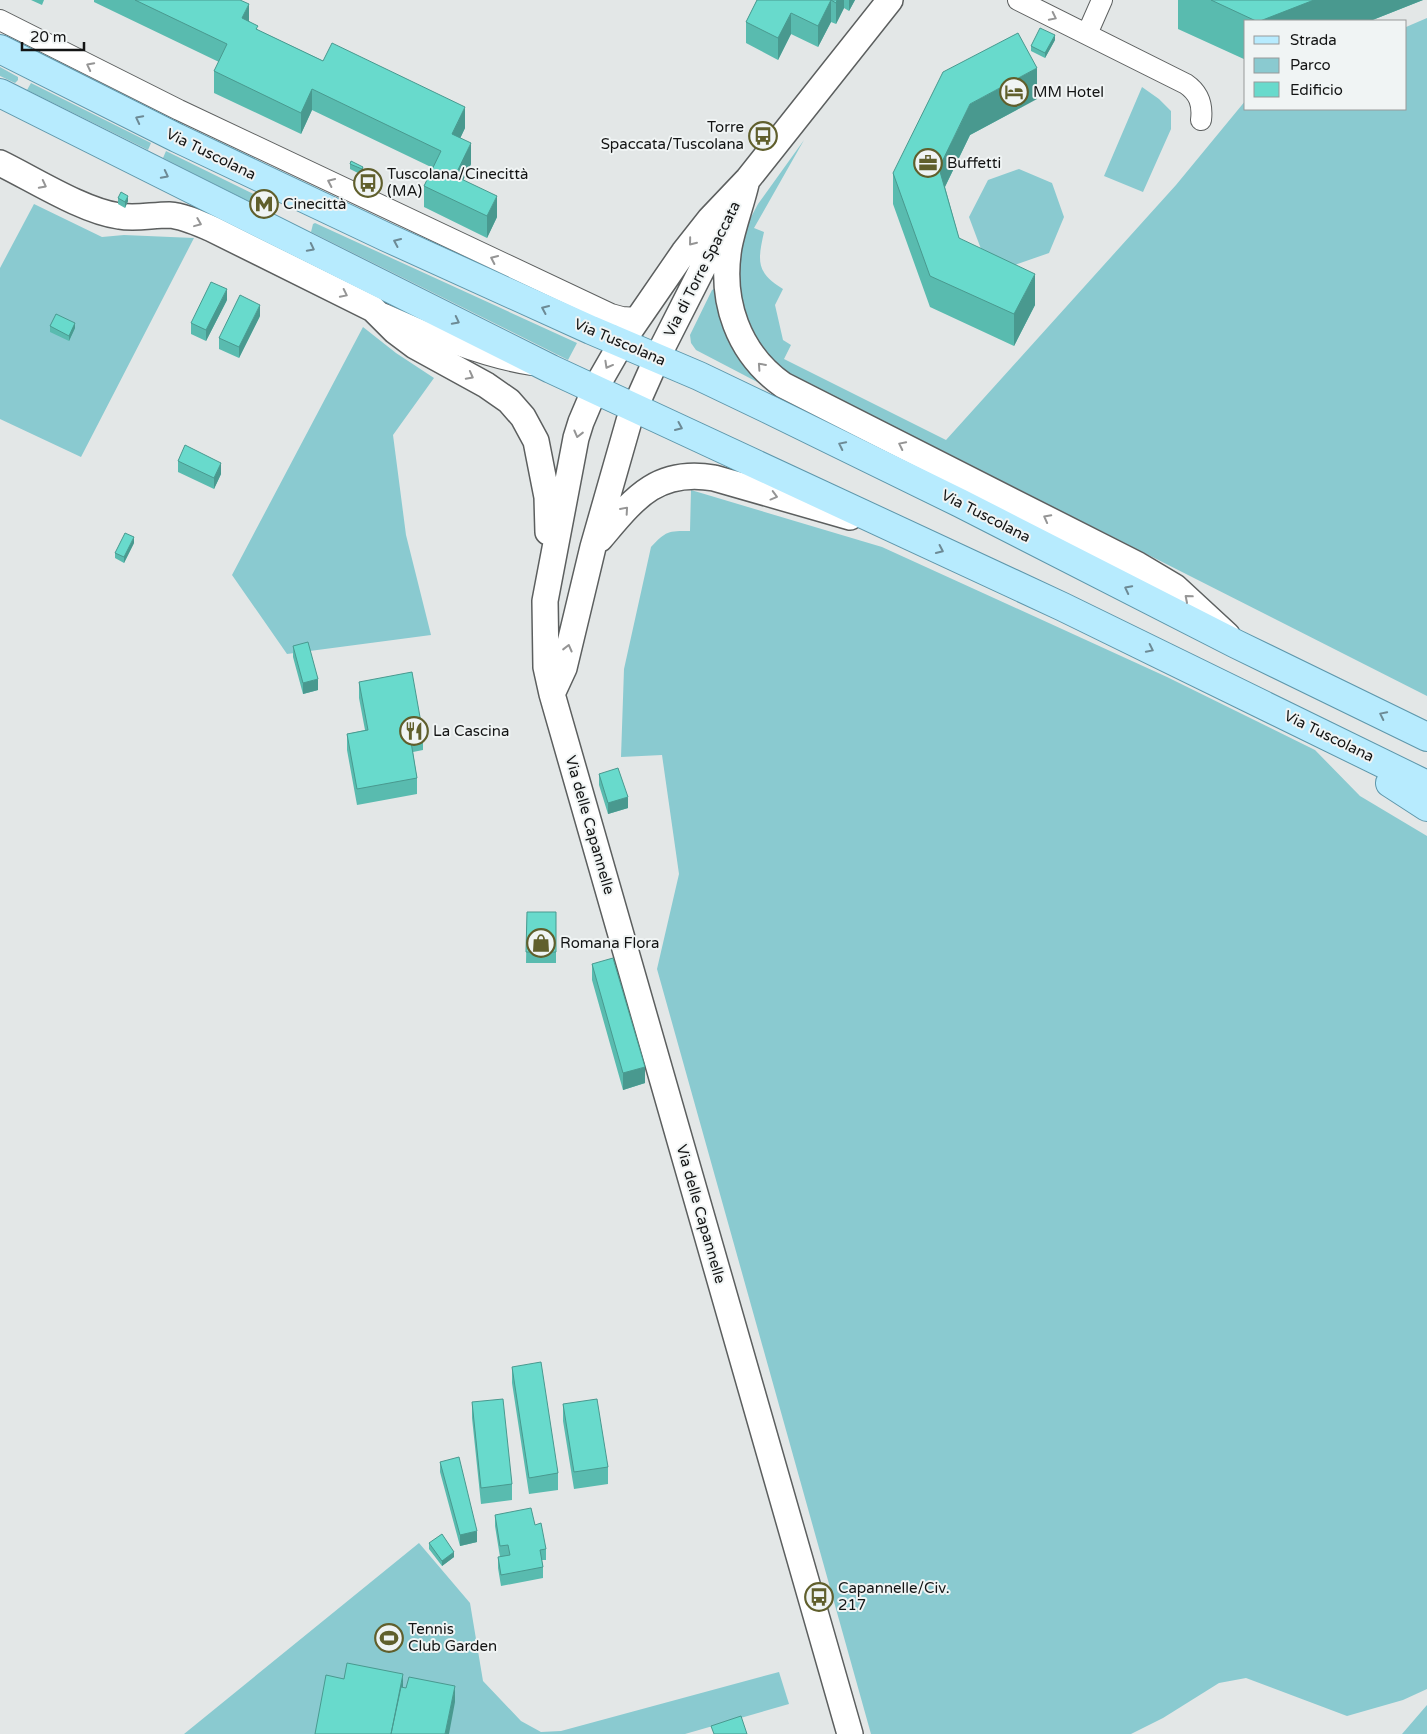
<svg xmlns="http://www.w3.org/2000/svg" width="1427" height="1734" font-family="'Varela Round',sans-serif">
	<rect width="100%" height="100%" fill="#e3e7e7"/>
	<!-- green -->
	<path fill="#8acad0" d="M1427,18V696L939,449L806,385L792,376L772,359L759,345L740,306L738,263L743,236L750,219L758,204L804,140L754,228L764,232C758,260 755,272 783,289L775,305L783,340L791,345L784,359L946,440L1176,185L1246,100V109H1406V27Z
		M0,67L18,77V80L15,83L0,76Z
		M31,83L151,143L148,150L27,90Z
		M1142,87L1159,99L1171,111V129L1143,192L1104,176Z
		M166,151L276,205L272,213L163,158Z
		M1019,169L1052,183L1064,217L1049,253L1012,266L981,249L969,217L988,180Z
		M34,204L102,237L124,235L194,238L81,457L0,419V268Z
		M315,223L577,343L568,360L311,232L313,224Z
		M714,289L717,290L763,385L696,350L691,343L690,335L712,290Z
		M363,327L396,353L434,378L393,435L406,535L431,635L287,654L232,575Z
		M691,490L882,547L1167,677L1315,750L1360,796L1427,836V1689L1403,1700L1347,1716L1246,1678L1219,1683L1163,1718L1131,1734H871L657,969L679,874L662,755L621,757L624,669L651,547C666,531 668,531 690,531Z
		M419,1543L470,1603L483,1681L521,1721L541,1732L561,1731L779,1672L789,1704L685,1734H184Z
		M1427,1705V1734H1402Z"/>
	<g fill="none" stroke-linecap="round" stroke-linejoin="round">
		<defs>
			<path id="minor" d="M1018,0L1186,84C1199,93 1203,104 1201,120
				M0,20L179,110L611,314L622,317L637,318
				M1087,34L1102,0
				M382,313C431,335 477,356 531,365"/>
			<path id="tertiary" d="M0,163C33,179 83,211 119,216C135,219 152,215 169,215C184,216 198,223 212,229L373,309L395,331L415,346L486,385L509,401L523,417L536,441L547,497L548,532
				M746,184C741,205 733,226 729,247C720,301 738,353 783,385L1138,565L1175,587L1227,635
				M600,539C633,500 656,468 714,478L850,517
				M552,694L564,668L593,547L629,421L657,358L726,222
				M850,1734L552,694L546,667L545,601L576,438L581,422L595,389L622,342L684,252L710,219L748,179L890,0"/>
			<path id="primary" d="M0,49L177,138L386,237L591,330L699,376L768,409L960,503L1236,644L1427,737
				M0,93L551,369L1063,607L1427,785
				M1390,783L1427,807"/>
		</defs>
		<!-- minor casing -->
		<use href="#minor" stroke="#5c5f5f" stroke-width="22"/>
		<!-- tertiary casing -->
		<use href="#tertiary" stroke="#5c5f5f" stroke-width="28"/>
		<!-- primary casing -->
		<use href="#primary" stroke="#5e97ab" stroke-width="30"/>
		<!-- minor -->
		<use href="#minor" stroke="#fff" stroke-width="20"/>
		<!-- tertiary -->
		<use href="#tertiary" stroke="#fff" stroke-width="25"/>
		<!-- primary -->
		<use href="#primary" stroke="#b7ebfe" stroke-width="28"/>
	</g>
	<!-- wall -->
	<path fill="#59bbaf" d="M31,0H44L42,5Z
		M94,0H240L249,21L258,30L465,128L460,138L471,164L463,180L497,217L487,238L424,207V186L433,168L312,110L301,134L214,93V71L219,62L94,2Z
		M757,0H855L849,11L844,8L836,24L831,22L818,47L791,34L778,60L746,43V22Z
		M1178,0H1423L1370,21H1246V60L1178,29Z
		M1055,40L1045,58L1031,51V46Z
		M1037,99L970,135L945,187L959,238L1035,305L1014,346L930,307L893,204V173Z
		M350,164L363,167V172L362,175L350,169Z
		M118,198L128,201L125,208L118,204Z
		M227,300L206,341L191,334V323Z
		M260,316L239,358L219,349V338Z
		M50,326L75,328L69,341L50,332Z
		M178,461L221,474L214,489L178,472Z
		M134,543L124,563L115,558V553Z
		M293,646L318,690L303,694L293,657Z
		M359,682L423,734V750L413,752L417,778V794L357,805L347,750V734L365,730L359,698Z
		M599,774L628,808L608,814L599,785Z
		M527,912H556V963H526Z
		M592,964L645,1083L623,1090L592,980Z
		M512,1367L558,1473V1490L529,1494L512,1383Z
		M472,1402L512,1484V1500L481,1504L472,1418Z
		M563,1404L608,1467V1484L574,1489L563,1421Z
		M440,1462L477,1542L460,1546L440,1472Z
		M495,1515L535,1525L546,1549V1560H542L543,1567V1578L501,1586L498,1568V1557H500L495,1526Z
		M429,1543L454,1557L442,1566L429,1549Z"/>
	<!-- shaded-wall -->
	<path fill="#49998f" d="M831,0V22L818,47V26Z
		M837,0H844V8L836,24V3Z
		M849,0H855L849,11Z
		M1314,0H1423L1370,21H1260Z
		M249,4V25L242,18Z
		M791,13V34L778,60V38Z
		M1055,35V40L1045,58V53Z
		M1037,68V99L970,135L939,199V168L970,104Z
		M312,89V110L301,134V113Z
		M465,107V128L452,156V134Z
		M471,143V164L455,197V176Z
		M128,196V201L125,208V202Z
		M497,196V217L487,238V216Z
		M1035,274V305L1014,346V314Z
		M227,289V300L206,341V330Z
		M260,305V316L239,358V347Z
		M75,323V328L69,341V336Z
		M221,463V474L214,489V478Z
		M134,537V543L124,563V557Z
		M318,679V690L303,694V683Z
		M628,797V808L608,814V803Z
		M645,1067V1083L623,1090V1073Z
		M477,1531V1542L460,1546V1535Z
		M454,1552V1557L442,1566V1561Z
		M403,1674V1695L395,1734H391Z
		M455,1686V1702L449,1734H445Z"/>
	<!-- building -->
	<path fill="#68dacc" stroke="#49998f" d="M135,0H240L249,4L242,18L258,26L256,29L323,61L332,43L465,107L452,134L471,143L455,176L497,196L487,216L424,186L441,151L312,89L301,113L214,71L227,44Z
		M757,0H837L836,3L831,0L818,26L791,13L778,38L746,22Z
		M1211,0H1314L1260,21H1256Z
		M1040,28L1055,35L1045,53L1031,46Z
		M1018,33L1037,68L970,104L939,168L959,238L1035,274L1014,314L930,276L893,173L943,72Z
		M351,161L363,167L362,169L350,164Z
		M121,192L128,196L125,202L118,198Z
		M211,282L227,289L206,330L191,323Z
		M240,295L260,305L239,347L219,338Z
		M56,314L75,323L69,336L50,326Z
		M185,445L221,463L214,478L178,461Z
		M125,533L134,537L124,557L115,553Z
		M308,642L318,679L303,683L293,646Z
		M412,672L423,734L410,736L417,778L357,789L347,734L368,730L359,682Z
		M618,768L628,797L608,803L599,774Z
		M527,912H556V952H526Z
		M613,958L645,1067L623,1073L592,964Z
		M541,1362L558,1473L529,1478L512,1367Z
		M503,1399L512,1484L481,1488L472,1402Z
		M597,1399L608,1467L574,1472L563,1404Z
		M459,1457L477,1531L460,1535L440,1462Z
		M531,1508L535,1525L541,1523L546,1549L540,1550L543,1567L501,1575L498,1557L510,1555L508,1545L500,1546L495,1515Z
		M442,1534L454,1552L442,1561L429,1543Z
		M347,1663L403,1674L391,1734H315L326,1675L344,1679Z
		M409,1677L455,1686L445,1734H391L401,1687L406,1688Z
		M741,1716L747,1734H714L711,1726Z"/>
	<!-- one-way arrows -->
	<defs><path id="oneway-chevron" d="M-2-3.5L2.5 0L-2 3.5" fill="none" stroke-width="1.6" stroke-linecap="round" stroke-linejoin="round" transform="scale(1.25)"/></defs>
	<g stroke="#959595">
		<use href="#oneway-chevron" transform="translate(1053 17) rotate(26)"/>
		<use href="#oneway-chevron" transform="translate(90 66) rotate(-153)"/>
		<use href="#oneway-chevron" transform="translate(331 182) rotate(-155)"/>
		<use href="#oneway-chevron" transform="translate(43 185) rotate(27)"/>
		<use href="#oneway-chevron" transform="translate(198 223) rotate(22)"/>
		<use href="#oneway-chevron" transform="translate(692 242) rotate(129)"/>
		<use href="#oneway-chevron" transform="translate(494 259) rotate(-155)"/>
		<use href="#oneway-chevron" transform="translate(344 294) rotate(26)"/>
		<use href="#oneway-chevron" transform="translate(608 365) rotate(119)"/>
		<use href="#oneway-chevron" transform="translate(761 366) rotate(-132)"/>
		<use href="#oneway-chevron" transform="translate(470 376) rotate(28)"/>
		<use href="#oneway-chevron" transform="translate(578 434) rotate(104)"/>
		<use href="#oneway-chevron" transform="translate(902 445) rotate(-154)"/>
		<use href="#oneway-chevron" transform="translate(774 496) rotate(15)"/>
		<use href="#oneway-chevron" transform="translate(625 510) rotate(-49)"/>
		<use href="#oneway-chevron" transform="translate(1047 518) rotate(-152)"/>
		<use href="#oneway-chevron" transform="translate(1188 598) rotate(-139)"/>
		<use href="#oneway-chevron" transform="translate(568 648) rotate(-76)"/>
	</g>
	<g stroke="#6d8a95">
		<use href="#oneway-chevron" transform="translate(139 119) rotate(-153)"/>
		<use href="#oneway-chevron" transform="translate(165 175) rotate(27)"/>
		<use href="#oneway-chevron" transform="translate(397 242) rotate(-156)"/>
		<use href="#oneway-chevron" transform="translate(311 248) rotate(27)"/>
		<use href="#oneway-chevron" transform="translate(545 309) rotate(-156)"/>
		<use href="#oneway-chevron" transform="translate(456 321) rotate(27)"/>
		<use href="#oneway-chevron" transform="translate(679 427) rotate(24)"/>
		<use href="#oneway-chevron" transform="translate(842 445) rotate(-154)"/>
		<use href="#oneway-chevron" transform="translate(940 550) rotate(25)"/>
		<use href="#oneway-chevron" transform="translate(1128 589) rotate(-153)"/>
		<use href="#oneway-chevron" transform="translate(1150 649) rotate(26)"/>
		<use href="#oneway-chevron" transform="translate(1383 715) rotate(-154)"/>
	</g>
	<!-- icons -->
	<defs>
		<symbol id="hotel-ring" viewBox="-11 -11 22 22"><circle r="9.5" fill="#f0f4f4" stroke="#605f2c" stroke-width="1.5"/><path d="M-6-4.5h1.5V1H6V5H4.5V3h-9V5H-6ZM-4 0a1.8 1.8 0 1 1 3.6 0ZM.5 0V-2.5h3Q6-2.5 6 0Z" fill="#605f2c"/></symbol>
		<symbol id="bus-ring" viewBox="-11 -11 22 22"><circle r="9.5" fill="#f0f4f4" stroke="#605f2c" stroke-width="1.5"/><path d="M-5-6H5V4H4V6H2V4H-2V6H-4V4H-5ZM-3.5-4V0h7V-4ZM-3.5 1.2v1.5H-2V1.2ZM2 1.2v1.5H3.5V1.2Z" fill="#605f2c"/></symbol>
		<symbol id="office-ring" viewBox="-11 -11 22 22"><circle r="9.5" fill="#f0f4f4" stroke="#605f2c" stroke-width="1.5"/><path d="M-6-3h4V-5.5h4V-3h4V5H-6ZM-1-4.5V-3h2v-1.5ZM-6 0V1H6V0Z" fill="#605f2c"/></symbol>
		<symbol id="metro-ring" viewBox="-11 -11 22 22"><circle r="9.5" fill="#f0f4f4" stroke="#605f2c" stroke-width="1.5"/><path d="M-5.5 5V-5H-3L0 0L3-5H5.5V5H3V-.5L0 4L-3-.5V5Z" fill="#605f2c"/></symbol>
		<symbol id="restaurant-ring" viewBox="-11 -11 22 22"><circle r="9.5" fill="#f0f4f4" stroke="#605f2c" stroke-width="1.5"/><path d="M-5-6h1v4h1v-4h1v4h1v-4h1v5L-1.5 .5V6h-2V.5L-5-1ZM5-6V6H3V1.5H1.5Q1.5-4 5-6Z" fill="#605f2c"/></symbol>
		<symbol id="shop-ring" viewBox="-11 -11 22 22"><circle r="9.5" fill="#f0f4f4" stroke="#605f2c" stroke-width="1.5"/><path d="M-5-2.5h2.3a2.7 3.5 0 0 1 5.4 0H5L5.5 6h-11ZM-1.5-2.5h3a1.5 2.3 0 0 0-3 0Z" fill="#605f2c"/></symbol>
		<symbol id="stadium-ring" viewBox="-11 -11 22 22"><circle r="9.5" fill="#f0f4f4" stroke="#605f2c" stroke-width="1.5"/><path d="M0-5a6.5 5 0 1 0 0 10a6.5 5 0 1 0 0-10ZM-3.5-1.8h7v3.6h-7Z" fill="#605f2c"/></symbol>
	</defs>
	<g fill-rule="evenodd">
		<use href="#hotel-ring" x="998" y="76" width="32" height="32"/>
		<use href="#bus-ring" x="747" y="120" width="32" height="32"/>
		<use href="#office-ring" x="912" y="147" width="32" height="32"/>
		<use href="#bus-ring" x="352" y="167" width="32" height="32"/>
		<use href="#metro-ring" x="248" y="188" width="32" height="32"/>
		<use href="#restaurant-ring" x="398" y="715" width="32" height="32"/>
		<use href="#shop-ring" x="525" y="927" width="32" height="32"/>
		<use href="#bus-ring" x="803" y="1581" width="32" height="32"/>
		<use href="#stadium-ring" x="373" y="1622" width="32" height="32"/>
	</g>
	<g text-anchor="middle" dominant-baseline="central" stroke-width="4" stroke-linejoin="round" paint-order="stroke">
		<!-- poi labels -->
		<g font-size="15" fill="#131414" stroke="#f0f4f4" text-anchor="start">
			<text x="1033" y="92">MM Hotel</text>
			<text x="744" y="127" text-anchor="end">Torre<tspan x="744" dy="17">Spaccata/Tuscolana</tspan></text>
			<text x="947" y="163">Buffetti</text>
			<text x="387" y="174">Tuscolana/Cinecittà<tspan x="387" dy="17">(MA)</tspan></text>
			<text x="283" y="204">Cinecittà</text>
			<text x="433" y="731">La Cascina</text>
			<text x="560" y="943">Romana Flora</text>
			<text x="838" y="1588">Capannelle/Civ.<tspan x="838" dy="17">217</tspan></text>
			<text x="408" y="1629">Tennis<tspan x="408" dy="17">Club Garden</tspan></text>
		</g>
		<!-- street labels -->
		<g font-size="15" fill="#131414" stroke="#f0f4f4">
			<text transform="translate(211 154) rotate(26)">Via Tuscolana</text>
			<text transform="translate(702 269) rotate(-63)">Via di Torre Spaccata</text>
			<text transform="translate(620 342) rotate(23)">Via Tuscolana</text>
			<text transform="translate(986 516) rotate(27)">Via Tuscolana</text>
			<text transform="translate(1329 736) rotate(26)">Via Tuscolana</text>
			<text transform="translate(590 825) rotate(74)">Via delle Capannelle</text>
			<text transform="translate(701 1214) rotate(74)">Via delle Capannelle</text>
		</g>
	</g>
	<!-- legend -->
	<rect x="1244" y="20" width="162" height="90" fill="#f0f4f4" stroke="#989a9a"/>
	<rect x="1254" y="36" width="25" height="8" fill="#b7ebfe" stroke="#989a9a"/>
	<text x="1290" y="45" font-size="15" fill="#131414">Strada</text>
	<rect x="1254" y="58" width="25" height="15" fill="#8acad0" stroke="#989a9a"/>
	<text x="1290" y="70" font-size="15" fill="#131414">Parco</text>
	<rect x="1254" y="82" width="25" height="15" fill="#68dacc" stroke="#989a9a"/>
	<text x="1290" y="95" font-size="15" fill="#131414">Edificio</text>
	<!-- scale -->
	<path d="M22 42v8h62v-8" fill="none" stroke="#131414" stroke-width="2.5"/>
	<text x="30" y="42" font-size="15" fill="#131414" stroke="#f0f4f4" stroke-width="4" paint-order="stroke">20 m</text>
</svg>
